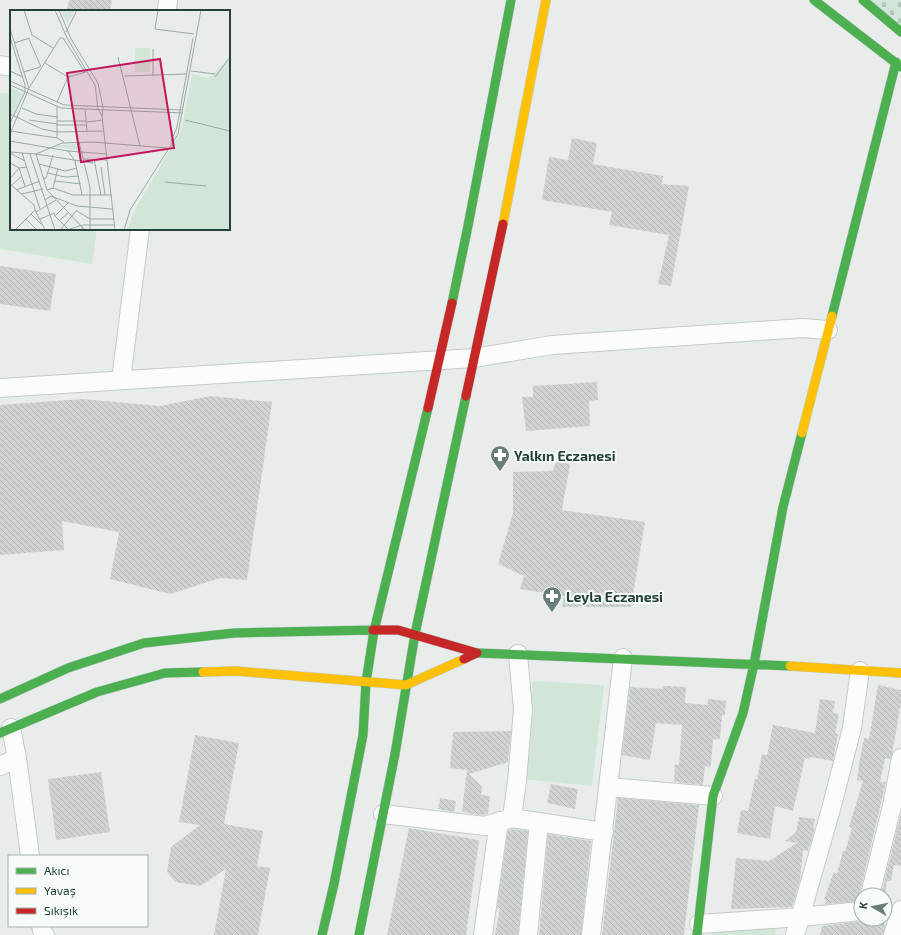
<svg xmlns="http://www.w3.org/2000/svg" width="901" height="935" font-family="'Exo 2',sans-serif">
	<defs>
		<pattern id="cemetery-stones" width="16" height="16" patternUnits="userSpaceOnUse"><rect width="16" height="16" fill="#d1e6d8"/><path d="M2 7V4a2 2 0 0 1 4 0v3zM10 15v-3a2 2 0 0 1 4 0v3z" fill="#b3c6ba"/></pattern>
		<pattern id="building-back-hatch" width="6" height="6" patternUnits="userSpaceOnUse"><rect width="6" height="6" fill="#cfd4d2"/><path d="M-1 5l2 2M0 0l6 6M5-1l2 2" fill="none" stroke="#b2b7b5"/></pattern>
	</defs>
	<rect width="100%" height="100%" fill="#e8edeb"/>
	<!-- green -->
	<path fill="#d1e6d8" d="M0,93L11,94V229H97L92,264L0,249Z
		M533,681L604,685L592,786L522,779Z
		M772,925L776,930L775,935H712V931Z"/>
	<!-- cemetery -->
	<path fill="url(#cemetery-stones)" d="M864,0H901V30Z"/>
	<!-- building -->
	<path fill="url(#building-back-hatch)" d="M69,0H112L110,11H67Z
		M572,138L597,143L593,164L663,176L662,184L689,186L671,286L658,284L669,235L609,225L612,212L542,200L549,157L568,160Z
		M0,266L56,274L50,311L0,304Z
		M597,382L598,400L589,401L590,426L526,431L522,397H533V386Z
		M210,396L272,402L247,580L220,578L170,594L110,579L119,532L62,521L64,550L0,555V405L82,399L160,406Z
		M556,462L570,464L562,510L645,522L631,607H562L564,596L520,589L524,576L498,564L513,513V472L553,471Z
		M878,685L901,690V703L892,754L890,759L885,758L880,782H886L860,892L861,901L825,904L826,900L824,899L834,872L837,874L843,851L845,852L852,828L849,827L863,781L857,780L859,764L864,738L869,739Z
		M664,686L686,687L685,703L708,705V699L726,701L725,715H722L720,739H713L711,765L710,767L705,766L703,785L674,782L675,764L679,765L682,725L656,723L650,760L622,755L630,687L663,689Z
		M820,699L835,701L833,713L839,714L835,733L838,734L833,761L810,757V759L805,758L793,811L775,806L770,839L737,833L741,810L748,811L755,779L757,780L762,754L767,755L773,725L815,733Z
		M511,731L508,762L469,774L482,787L481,795L490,796L488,814L480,815L468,813L462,811L467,770L450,768L453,732Z
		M195,735L239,743L224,824L263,831L257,866L270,868L258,935H214L226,869L200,886L175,882L167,872L171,847L200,825L179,822Z
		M101,772L110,832L56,840L48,779Z
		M551,784L578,789L575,809L547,803Z
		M440,798L456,801L454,812L438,809Z
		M618,798L699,805L684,935H602Z
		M901,813V866L894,865L891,881H887L885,895H881Z
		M799,817L815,819L813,828H815L808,851L803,850L800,880L792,907L731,909L736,858L769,861L797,843L785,841L796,832Z
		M409,828L479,840L466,935H387Z
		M513,829L528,831L518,935H495L500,908H497L508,830Z
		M548,834L591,841L581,935H539Z
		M868,919H884L885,927L883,935H820L822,926L862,921Z"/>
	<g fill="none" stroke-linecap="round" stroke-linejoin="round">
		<defs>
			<path id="street" d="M167,11L168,0
				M0,65L11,67
				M121,380L140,229
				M0,388L474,358L552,345L803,328L828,330
				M11,728L17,758L30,856
				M0,766L17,758
				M608,787L713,796
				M383,814L485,826L512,818L604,832
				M512,818L517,781L523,710L518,654
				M870,895L892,806L901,758
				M699,924L801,917L861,911
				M41,926L43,933L45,935
				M483,935L499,821
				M528,935L539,822
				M591,935L623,658
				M795,935L831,809L852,728L860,671
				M893,935L901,910"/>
			<path id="fast" d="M814,0L901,67
				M863,0L901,32
				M452,303L468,226L511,0
				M832,316L896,62
				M477,653L790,666
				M0,699L68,668L144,643L234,633L373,630
				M0,733L97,692L165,673L203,672
				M322,935L334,884L363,735L366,682L374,631L428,408
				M359,935L395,754L415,634L466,396
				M697,935L713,796L743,713L754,664L783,507L802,433"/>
			<path id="slow" d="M503,224L546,0
				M802,433L832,316
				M790,666L901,673
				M203,672L236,671L406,685L464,659"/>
			<path id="jam" d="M466,396L503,224
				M428,408L452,303
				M373,630H398L477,653L464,659"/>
		</defs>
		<!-- street casing -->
		<use href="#street" stroke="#c5cac8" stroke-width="20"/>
		<!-- fast casing -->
		<use href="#fast" stroke="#c3cbc8" stroke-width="10"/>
		<!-- slow casing -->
		<use href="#slow" stroke="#c3cbc8" stroke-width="10"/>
		<!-- jam casing -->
		<use href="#jam" stroke="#c3cbc8" stroke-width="10"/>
		<!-- street -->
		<use href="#street" stroke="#fcfcfc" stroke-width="18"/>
		<!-- fast -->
		<use href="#fast" stroke="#4caf50" stroke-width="9"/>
		<!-- slow -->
		<use href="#slow" stroke="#ffc107" stroke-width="9"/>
		<!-- jam -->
		<use href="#jam" stroke="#c62828" stroke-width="9"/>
	</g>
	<!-- icons -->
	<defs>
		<symbol id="pharmacy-pin" viewBox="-11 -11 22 30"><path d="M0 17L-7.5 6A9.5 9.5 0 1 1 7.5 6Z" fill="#697e78" stroke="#f7fbf9"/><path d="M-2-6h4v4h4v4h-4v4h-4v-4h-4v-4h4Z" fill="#fff"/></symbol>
	</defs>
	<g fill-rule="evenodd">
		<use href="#pharmacy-pin" x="489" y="444" width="22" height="30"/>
		<use href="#pharmacy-pin" x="541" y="585" width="22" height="30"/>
	</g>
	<g text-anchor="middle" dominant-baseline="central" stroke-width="4" stroke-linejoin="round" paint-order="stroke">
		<!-- poi labels -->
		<g font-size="14" font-weight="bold" fill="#24423a" stroke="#f7fbf9" text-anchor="start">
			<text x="514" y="455">Yalkın Eczanesi</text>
			<text x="566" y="596">Leyla Eczanesi</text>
		</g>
	</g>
	<!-- overview -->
	<g transform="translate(10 10)">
		<rect width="220" height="220" fill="#e8edeb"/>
		<path d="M51,0H65L57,14ZM125,38H140V62H125ZM0,77L14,84L4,104L0,102ZM69,134L70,140L44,137L49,135Z" fill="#d1e6d8"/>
		<path d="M220,47V220H117L127,196L171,121L182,64L199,68Z" fill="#d1e6d8"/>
		<path fill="none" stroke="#9aa9a4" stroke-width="1" d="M14,0L22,25L43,38M45,0L57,28L85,75L88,99L92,106L93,98L88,73L61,29L49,0M148,0L145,19L184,24M0,19L19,78L0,124M56,22L67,0M0,27L15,75V82L0,113M19,29L31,57M4,33L20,28M108,47L130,136M35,53L58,67M0,61L13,67M181,61L205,64M14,62L30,57M114,66L177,64M143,66V39M205,67L220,47M0,71L54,95L172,100M0,75L51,98L173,103M19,78L50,28H53L75,62M47,92L58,67L76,62M47,97V128M12,98L26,104L47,107M75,99L77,121M0,104L32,119L47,122L94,121M92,106L105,220M19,110L47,114M175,110L220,121M47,111H76M77,112L93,110M47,115H77M0,121L47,128L54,132M0,131L58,141L97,144M69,132L80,177V220M161,132L167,117L183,28M58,141L65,151L72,185M0,142L26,144L52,133L82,132L157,138M0,143L15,151M12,143L30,199M20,144L45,220M73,149L97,150M84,149L91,185M0,153L9,158L17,157M29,154L55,161L67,158M91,157L95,185M9,158L15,176M38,163L55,167L69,166M0,169L9,158M33,169L36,168L43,145M45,171L71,174M155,172L196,176M0,174L24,195L25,200M2,175L12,166M43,178L63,185H102M6,180L30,171M37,180L43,178L48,158M12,184L33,179M35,190L41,186L67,196L102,199M67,201L80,209H104M26,202L35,220M21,204L31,214M16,209L27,220M30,209L44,203L45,206M50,210L59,202M73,215H105M58,219L45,206L59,192M5,220L25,200L26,202L46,190M50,220L67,200M57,220L72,215V220M75,220L37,180L26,144L83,153M114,220L120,200L168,124L191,0"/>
		<path fill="#c2185b" fill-opacity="0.15" stroke="#c2185b" stroke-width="2" d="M150,49L164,138L71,152L57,63Z"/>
		<rect width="220" height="220" fill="none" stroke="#24423a" stroke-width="2"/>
	</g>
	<!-- legend -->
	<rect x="8" y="855" width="140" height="72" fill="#f7fbf9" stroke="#a3b1ad"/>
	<rect x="16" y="868" width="20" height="6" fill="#4caf50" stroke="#a3b1ad"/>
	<text x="44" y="875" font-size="12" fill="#24423a">Akıcı</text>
	<rect x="16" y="888" width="20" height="6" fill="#ffc107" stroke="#a3b1ad"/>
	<text x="44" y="895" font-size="12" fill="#24423a">Yavaş</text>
	<rect x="16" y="908" width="20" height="6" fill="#c62828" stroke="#a3b1ad"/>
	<text x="44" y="915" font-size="12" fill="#24423a">Sıkışık</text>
	<!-- north arrow -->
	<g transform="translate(873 907) rotate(279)"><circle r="19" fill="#f7fbf9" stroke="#a3b1ad"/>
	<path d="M0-3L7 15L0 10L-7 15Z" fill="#697e78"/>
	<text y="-6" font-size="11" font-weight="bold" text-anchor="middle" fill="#24423a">K</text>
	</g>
</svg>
